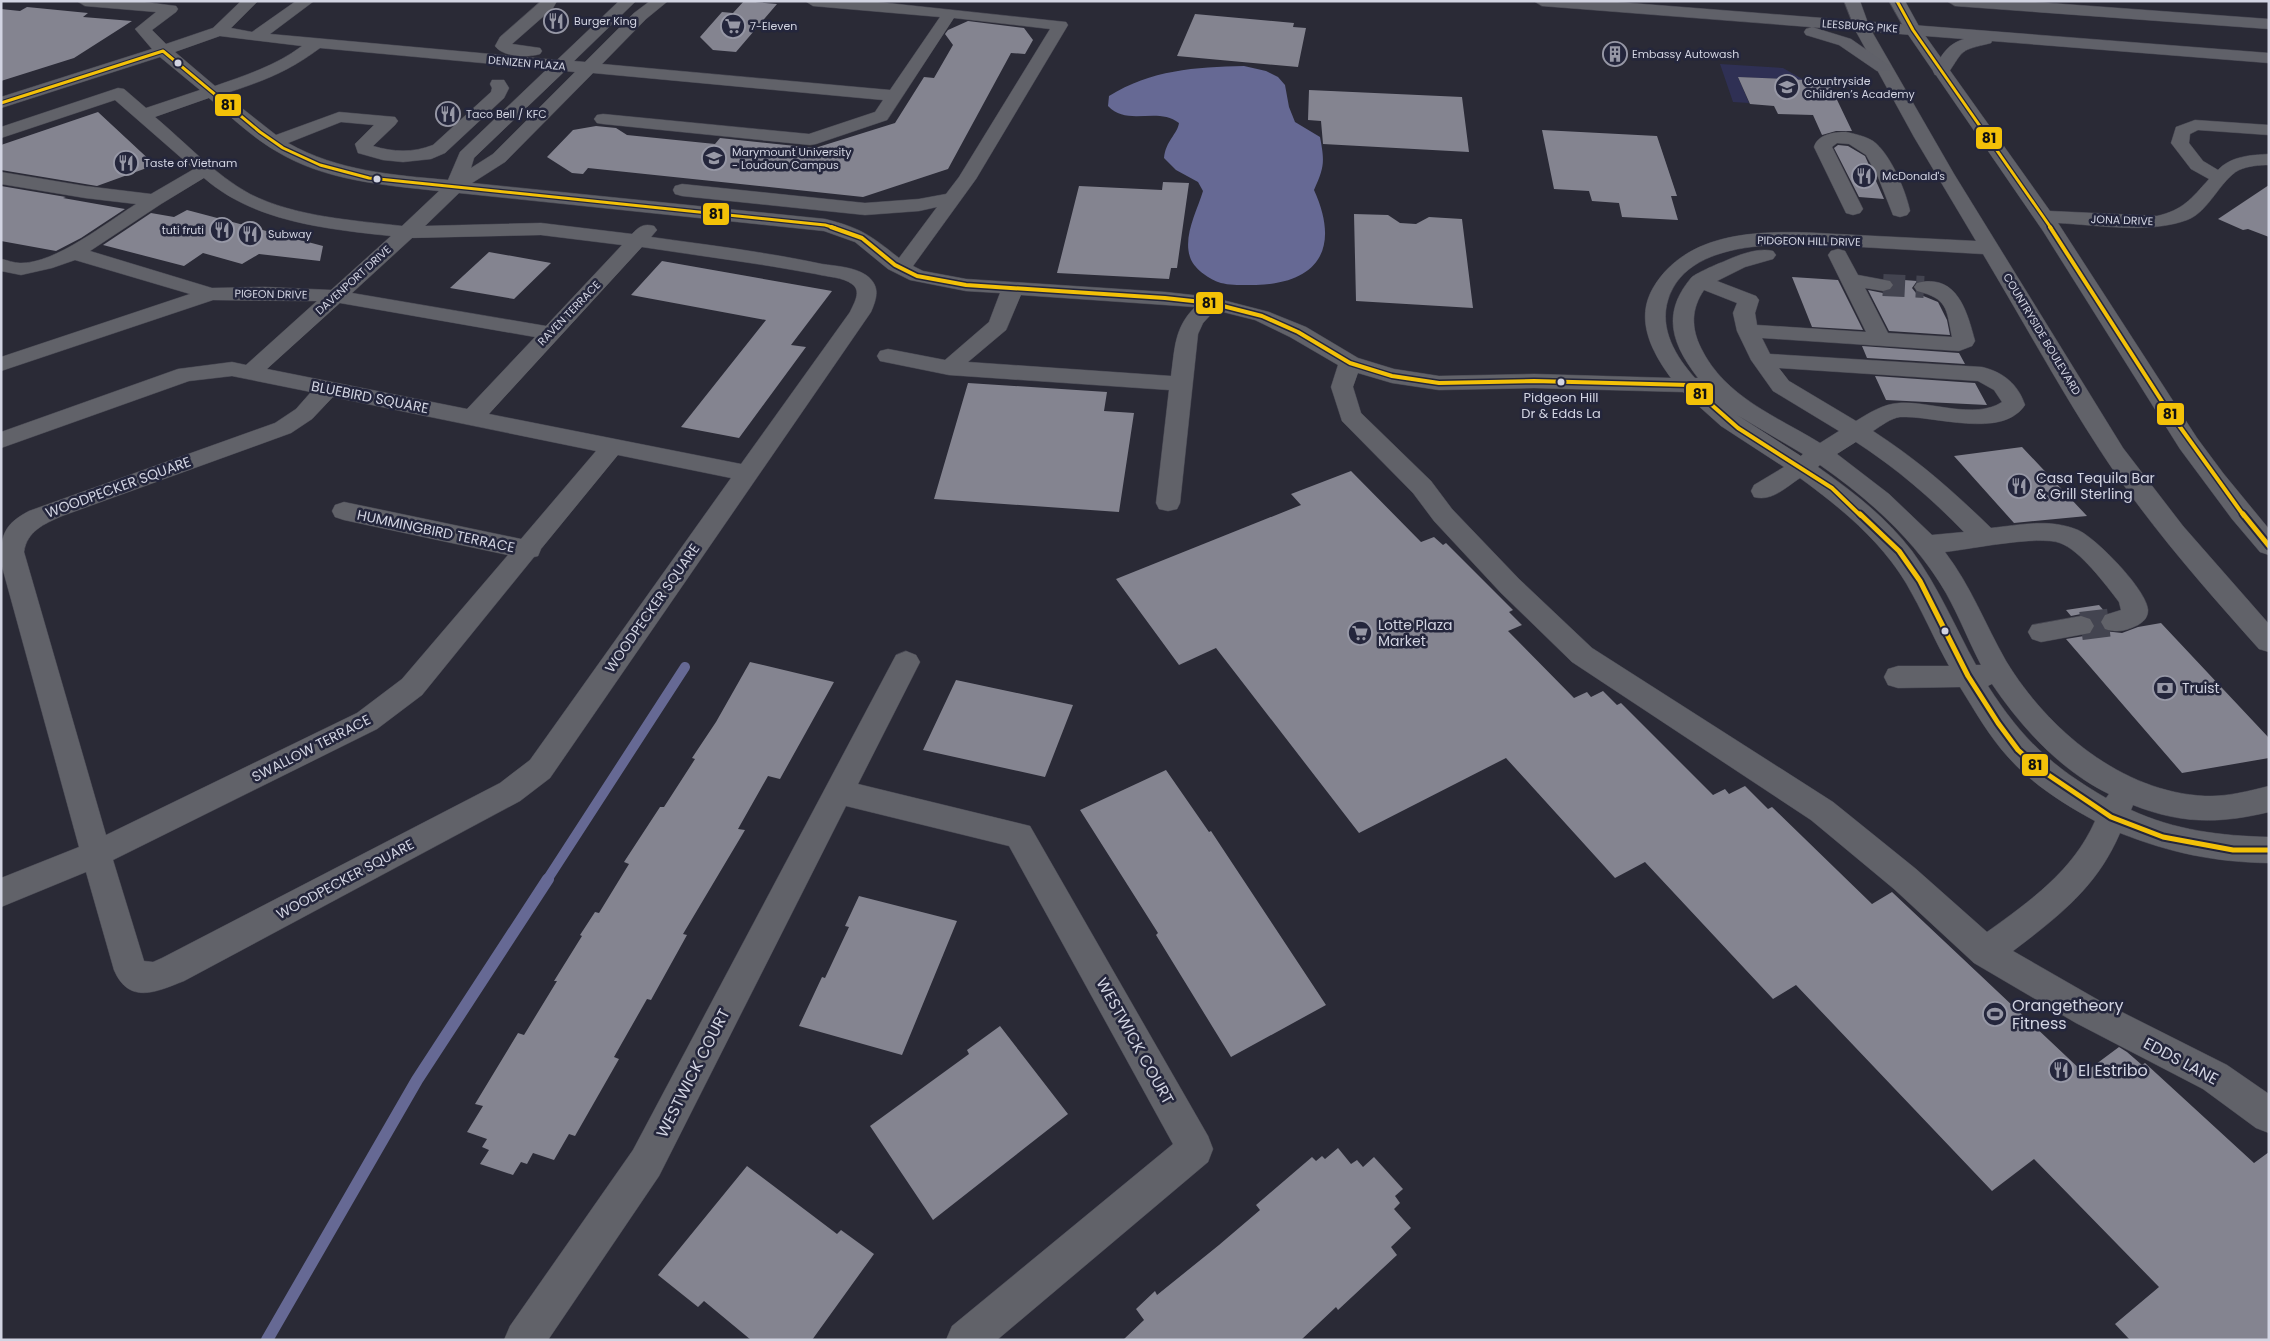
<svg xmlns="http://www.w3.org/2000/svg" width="2270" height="1341" font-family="Poppins,sans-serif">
	<rect width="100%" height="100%" fill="#2a2a36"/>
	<!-- green -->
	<path fill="#2f3054" d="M1720,64L1783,68L1804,80L1738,77L1749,103L1733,102Z"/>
	<!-- water -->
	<path fill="#666994" d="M1244,66L1266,71L1278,77L1285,85L1289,107L1295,122L1320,137C1325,163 1324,167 1314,190C1340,247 1320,283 1256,285C1245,285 1229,286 1218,282C1208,278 1193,268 1190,257C1183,236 1197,211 1203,191L1198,182L1176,170L1164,158C1166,140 1177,135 1179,123C1157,106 1128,127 1108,106L1109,96C1151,70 1195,67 1244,66Z"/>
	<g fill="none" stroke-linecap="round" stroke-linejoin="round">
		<!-- stream-far1 -->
		<path stroke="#666994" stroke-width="10" d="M547,880L685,667"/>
		<!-- stream -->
		<path stroke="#666994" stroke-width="12" d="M267,1340L417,1080L548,879"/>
	</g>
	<!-- building -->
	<path fill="#848490" d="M744,1L777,4L736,52L713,50L700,37L722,12L733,13Z
		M27,7L88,13L83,17L132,21L74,58L1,81V9L20,11Z
		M1195,14L1294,23L1293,27L1306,28L1298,67L1177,56Z
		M968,21L1024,28L1033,40L1025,54L1011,53L948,169L863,197L588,168L583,174L572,173L547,157L573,130L596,126L616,128L627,135L715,144L720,138L815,148L895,123L924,77L934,78L953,45L945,34L948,30Z
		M1738,77L1828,81L1852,131H1836L1822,135L1813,115L1778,114L1774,106L1750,104Z
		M1309,90L1462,97L1469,152L1323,144L1321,121L1308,120Z
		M98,112L155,165L97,186L1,170V145Z
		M1542,130L1657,136L1677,196H1671L1678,220L1622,217L1619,203L1592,201L1589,191L1554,189Z
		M1838,145L1848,146L1865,156L1884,199L1859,197L1834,148Z
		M1163,182L1189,183L1177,268H1171L1169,279L1057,273L1079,186L1162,190Z
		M2269,185V237L2248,229L2243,230L2218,219Z
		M1,186L66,197L63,198L125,209L81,238L56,251L1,241Z
		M187,210L323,246L320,261L259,254L242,264L203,253L184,266L103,245L151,213L174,217Z
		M1354,214L1388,215L1400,223L1416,224L1429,217L1462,219L1473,308L1356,301Z
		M489,252L551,263L514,299L450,288Z
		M662,261L832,291L791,345L806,347L739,438L681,427L766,320L631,295Z
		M1792,277L1838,280L1863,330L1812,327Z
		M1891,279L1917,281L1912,288L1916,293L1938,302L1947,320L1950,335L1889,331L1868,290L1883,293L1891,291L1895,285Z
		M1862,346L1959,353L1965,364L1867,358Z
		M1875,376L1975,383L1987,405L1886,400Z
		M968,383L1107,392L1104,411L1134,413L1119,512L934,499Z
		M2022,447L2087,516L2014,523L1954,456Z
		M1351,471L1421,542L1434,537L1443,545L1446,543L1513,610L1509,612L1522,625L1508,631L1574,698L1587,692L1591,697L1603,691L1617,705L1621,703L1713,795L1725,789L1729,794L1745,786L1768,809L1772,807L1872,904L1892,892L2084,1073L2119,1047L2127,1052L2142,1065L2145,1063L2254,1163L2269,1152V1340H2130L2115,1324L2159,1287L2034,1159L1992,1191L1796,985L1773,999L1645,862L1615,878L1506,758L1359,833L1216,648L1179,665L1116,579L1301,505L1291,494Z
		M2099,605L2106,613L2099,621L2104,631L2122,633L2138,627L2161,623L2269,738V758L2182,773L2066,639L2090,635L2096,627L2091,617L2081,614L2071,616L2066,610Z
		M750,662L834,682L780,779L768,776L738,829L745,830L683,934L687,935L651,1000L647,999L614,1057L619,1059L575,1136L569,1134L554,1160L533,1153L527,1164L521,1162L513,1175L480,1164L489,1150L482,1147L487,1139L467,1132L483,1106L475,1104L518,1033L524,1035L557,981H554L582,936L580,935L595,912L599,913L629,864L624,862L660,807H664L695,759L692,758L716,722Z
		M956,680L1073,705L1045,777L923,750Z
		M1166,770L1209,832L1211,831L1326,1005L1231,1057L1156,935L1158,933L1080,810Z
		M859,896L957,921L902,1055L799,1026L822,977L825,978L849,927L845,926Z
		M1000,1026L1068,1114L933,1220L870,1126L969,1054L967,1050Z
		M1338,1148L1351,1164L1357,1160L1363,1167L1374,1157L1403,1189L1395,1196L1400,1203L1394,1209L1411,1228L1391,1247L1397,1255L1338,1310L1336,1307L1301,1340H1123L1144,1320L1136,1309L1155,1291L1157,1295L1219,1245L1260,1210L1256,1205L1312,1157L1316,1161L1322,1156L1325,1159Z
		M747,1166L837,1234L841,1230L874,1254L812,1340H751L704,1301L698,1307L658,1275Z"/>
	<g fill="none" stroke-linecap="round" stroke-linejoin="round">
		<!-- minor-tunnel-far1 -->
		<path stroke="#434450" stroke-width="22" stroke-dasharray="22 11" stroke-linecap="butt" d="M1883,285L1924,287"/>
		<!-- minor-tunnel -->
		<path stroke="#434450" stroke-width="28" stroke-dasharray="28 14" stroke-linecap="butt" d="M2081,626L2114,622"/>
		<defs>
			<path id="minor" d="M77,1H137L176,6L178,9L176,12L152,30L166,44L213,28L241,1H258L231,28L252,32L296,1H314L270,34L557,60L619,1H636L574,61L585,62L634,13L650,1H668L646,19L602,64L890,90L940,17L813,6L805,1H869L1066,22L1068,25L976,179L913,266L923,271L966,279L1165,292L1211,297L1269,312L1306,327L1358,358L1394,369L1439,376L1534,374L1671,378C1651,351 1635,319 1653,288C1693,220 1789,232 1855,235C1895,237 1935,239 1976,241L1914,137L1853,26L1855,23H1867L1954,174L2123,448L2183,526L2269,624V652L2259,649C2211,595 2162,540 2120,480C2070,408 2028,329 1983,254C1942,252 1902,249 1861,247C1807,245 1689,231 1668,300C1659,329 1676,357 1695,378H1698C1672,344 1661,314 1691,278C1694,274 1717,264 1725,261C1738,255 1759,247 1773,251L1776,255L1773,259L1745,267L1717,281L1756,296L1759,300L1755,313L1757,325L1866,332L1828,255L1831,251L1838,249L1845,251L1858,275L1890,281L1893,285L1890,289L1883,291L1865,288L1888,333L1952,337C1946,308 1948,299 1917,291L1914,287L1917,283C1957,273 1967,311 1975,341L1972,346L1959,351L1762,338L1770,354L1982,367C2003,372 2018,384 2025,405C2002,440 1934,415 1900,417C1891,418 1881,426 1873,431C1918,460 1953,491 1991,528C2020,525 2049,518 2078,530C2096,538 2147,590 2148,610C2148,618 2143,622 2138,625C2126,631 2117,633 2105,629L2101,622L2105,615L2121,610L2119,602C2106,585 2080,550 2060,543C2038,535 1971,549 1945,552C1971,586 1985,624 2006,661C2048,730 2122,792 2205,796C2226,797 2249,791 2269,786V812C2219,824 2181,824 2133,805L2131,810C2174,830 2221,836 2269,837V863C2214,862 2171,853 2120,833C2097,887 2059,916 2013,951L2100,1001L2227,1065L2269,1094V1133L2256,1128L2203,1089L2076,1023L1974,963L1894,889L1811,820L1572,662L1501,593L1434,521L1413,493L1342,421L1331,387L1338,365L1290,337L1255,320L1215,310L1203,323L1198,334L1180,503L1177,509L1168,511L1159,509L1156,503L1169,390L949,375L880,361L877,356L880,351L888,349L945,360L989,322L1000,293L966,291L910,280L888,269L855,242L824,231L459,193L425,226L541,223L632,234C639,227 643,223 654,226L657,230L651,237C708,245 766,252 822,264C836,266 854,267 866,275C881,286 877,298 871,312L550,778L520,801L184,981C156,992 129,1005 114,970L86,872L1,907V878L79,847L1,563C1,535 3,525 29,511L275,423L296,409L311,392L232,376L189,381L1,448V432L178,369L232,362L246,365L317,301L213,300L1,371V357L190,294L75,260L52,268L21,275L1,271V259C7,260 14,263 20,263C55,264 107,222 136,204L85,198L1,184V172L85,186L151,194L194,169L115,100L1,138V127L118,88L124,89L146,108L200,90L160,57L1,108V97L152,49L135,29L156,12L85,6ZM954,18L1050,29L959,177L946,194L919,199L865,203L682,184L675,186L673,190L675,194L682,196L865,215L919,211L937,207L899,258C870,235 861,228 825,219L472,183L505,162L593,73L883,100L875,112L809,134L603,114L597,115L594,119L597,123L603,124L810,145L816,144L887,120ZM220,36L302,46C275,66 246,75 215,86L175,52ZM320,48L547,69L460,152L448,180C392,175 338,171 288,143L341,122L374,125L355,144L358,153L383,160L403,162L431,159L445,153L504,98L509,88L504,80H492L490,84L492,88L491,92L433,145C413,153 393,152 373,146L395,125L398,121L395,117L339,112L276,135L224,94C263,81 288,72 320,48ZM565,71L575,72L493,154L471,168L474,158ZM209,98C231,117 252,137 276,151C325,181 384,185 439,191L402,226C352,220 296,217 250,194C215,175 185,142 155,117ZM204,178C254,222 327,229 391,236L331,290L264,287L212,288L90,251L161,204ZM541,235L622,245L546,326L352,293L412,238ZM642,247C700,256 758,263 816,274C827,277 843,277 852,284C862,291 854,303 850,312L741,464L489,414ZM1704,290L1737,303L1733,313L1737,331L1751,360L1773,391L1839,431L1820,443C1776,416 1725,397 1701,348C1691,328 1691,309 1704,290ZM1021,295L1195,307C1174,328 1175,348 1171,376L968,362L1006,330ZM340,303L535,337L467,409L267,369ZM1779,368L1978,381L1994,390L2002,402C1975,420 1930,401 1899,403C1883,404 1869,413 1856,421L1789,381ZM1358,373L1392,383L1439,390L1534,388L1683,392L1721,426L1784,467L1754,485L1751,491L1754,497C1772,502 1786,487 1800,478C1841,508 1880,540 1906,583C1922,610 1934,639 1949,666H1898L1888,669L1884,677L1888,685L1898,688L1960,687C1975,711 1989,736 2008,757C2032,784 2064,804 2095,821C2073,871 2030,901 1987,932L1916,869L1833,802L1592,648L1519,579L1452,509L1431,481L1361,413L1353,387ZM333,397L596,451L521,539L344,502L335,505L332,511L335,517L344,520L508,555L402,679L357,713L106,835L24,552C27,531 44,524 62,516L291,433L312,419ZM1737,415L1803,454L1801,456ZM1856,442C1896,468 1930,497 1964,532L1932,535L1889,494L1837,454ZM618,455L731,478L530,760L500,783L162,958L153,962L144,961L113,860L377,729L422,695L534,557L538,556L541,549ZM1820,465C1869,499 1916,541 1946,593C1959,616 1969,642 1981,665H1976C1955,627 1938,586 1912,551C1886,517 1852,491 1818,467ZM1992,684C2022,728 2060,770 2109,794L2106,798C2051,766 2022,739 1988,686Z
				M541,1H557L553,8L512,44L540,48L542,51L540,54C527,58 503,57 495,46L500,37Z
				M1913,25L1919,27L2050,211L2157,216C2183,210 2191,199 2209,179L2191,169L2171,143L2176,127L2195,120L2269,125V135L2198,130L2190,134L2189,143L2203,161L2218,170C2231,156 2251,155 2269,154V165C2259,165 2248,166 2239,170C2220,180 2209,212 2187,220C2149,234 2098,225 2058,223L2197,438L2223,473L2269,529V555L2260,552L2232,519L2180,449L2043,231L1905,30L1907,27Z
				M1846,132C1855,134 1865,136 1873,141C1890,153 1906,191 1910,211L1907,215L1900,217L1893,215L1878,177L1866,155L1849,144L1837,143L1832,147L1863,209L1860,213L1853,215L1846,213L1814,147C1818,134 1834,132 1846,132Z
				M2081,616L2090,619L2094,626L2090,633L2041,642L2032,639L2028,632L2032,625Z
				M906,651L916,655L920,662L858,784L1030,826L1208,1136L1213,1149L1208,1162L997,1340H946L952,1326L1173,1144L1009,846L846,806L659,1176L548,1340H504L510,1326L633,1150L896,655Z"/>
			<path id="major" d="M1844,1H1860L1869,26L1867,29H1855Z
				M1889,1H1905L1921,30L1919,33H1907Z"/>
			<path id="highway" d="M1534,1H1605L2269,53V63L1992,41L1991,43C1959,51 1965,48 1947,75H1935L1933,71C1941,56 1947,44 1964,39L1542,6Z
				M1947,1H2022L2269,19V29L1955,6Z
				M1812,27L1851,39L1891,67L1889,71H1877L1839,45L1806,35L1804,32L1806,29Z"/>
		</defs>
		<!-- minor casing -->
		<use href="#minor" stroke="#464651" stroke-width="1"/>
		<!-- major casing -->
		<use href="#major" stroke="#464651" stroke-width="1"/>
		<!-- highway casing -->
		<use href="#highway" stroke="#464651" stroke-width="1"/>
		<!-- minor -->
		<use href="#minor" fill="#616269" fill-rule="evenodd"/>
		<!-- major -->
		<use href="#major" fill="#63646c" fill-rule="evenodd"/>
		<!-- highway -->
		<use href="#highway" fill="#606169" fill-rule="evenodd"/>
		<defs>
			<path id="bus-1-far2" d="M1897,1L1913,30L2051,228
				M1,103L163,51L260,132L283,148L320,165L369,178L825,225L835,228"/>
			<path id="bus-1-far1" d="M831,227L862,238L895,265L917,276L966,285L1165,298L1211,303L1262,316L1298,332L1350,363L1392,376L1439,383L1534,381L1689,385L1738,428L1832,488L1861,516
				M2050,227L2165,406L2244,516"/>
			<path id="bus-1" d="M1860,514L1899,551L1920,581L1968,676L1998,723L2018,750L2038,768L2111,817L2163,837L2233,850H2269
				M2243,514L2269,546"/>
		</defs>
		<!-- bus-1-far2 casing -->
		<use href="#bus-1-far2" stroke="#24263c" stroke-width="5.5"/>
		<!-- bus-1-far1 casing -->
		<use href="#bus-1-far1" stroke="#24263c" stroke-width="7"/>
		<!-- bus-1 casing -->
		<use href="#bus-1" stroke="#24263c" stroke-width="9"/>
		<!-- bus-1-far2 -->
		<use href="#bus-1-far2" stroke="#f3c108" stroke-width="3"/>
		<!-- bus-1-far1 -->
		<use href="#bus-1-far1" stroke="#f3c108" stroke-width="4"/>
		<!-- bus-1 -->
		<use href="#bus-1" stroke="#f3c108" stroke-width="5"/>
	</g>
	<!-- icons -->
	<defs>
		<symbol id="restaurant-ring" viewBox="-11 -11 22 22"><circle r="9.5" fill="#24263c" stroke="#9798a6" stroke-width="1.5"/><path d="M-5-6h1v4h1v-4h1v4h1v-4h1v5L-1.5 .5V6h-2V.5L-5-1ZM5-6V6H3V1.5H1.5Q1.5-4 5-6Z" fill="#9798a6"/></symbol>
		<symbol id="supermarket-ring" viewBox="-11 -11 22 22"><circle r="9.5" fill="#24263c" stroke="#9798a6" stroke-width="1.5"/><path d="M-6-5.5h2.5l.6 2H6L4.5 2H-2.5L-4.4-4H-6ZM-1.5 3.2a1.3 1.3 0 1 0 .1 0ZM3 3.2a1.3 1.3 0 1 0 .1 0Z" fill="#9798a6"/></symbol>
		<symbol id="building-ring" viewBox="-11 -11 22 22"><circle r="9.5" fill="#24263c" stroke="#9798a6" stroke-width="1.5"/><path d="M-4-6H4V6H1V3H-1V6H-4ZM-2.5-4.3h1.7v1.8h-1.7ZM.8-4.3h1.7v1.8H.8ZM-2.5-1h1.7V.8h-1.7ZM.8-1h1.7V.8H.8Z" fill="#9798a6"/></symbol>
		<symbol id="school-ring" viewBox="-11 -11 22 22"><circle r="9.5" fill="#24263c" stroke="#9798a6" stroke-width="1.5"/><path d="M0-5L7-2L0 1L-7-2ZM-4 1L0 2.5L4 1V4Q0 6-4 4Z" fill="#9798a6"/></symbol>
		<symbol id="university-ring" viewBox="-11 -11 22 22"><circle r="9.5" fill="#24263c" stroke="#9798a6" stroke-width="1.5"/><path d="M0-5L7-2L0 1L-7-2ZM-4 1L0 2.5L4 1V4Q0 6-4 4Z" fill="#9798a6"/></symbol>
		<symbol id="bank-ring" viewBox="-11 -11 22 22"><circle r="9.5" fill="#24263c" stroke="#9798a6" stroke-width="1.5"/><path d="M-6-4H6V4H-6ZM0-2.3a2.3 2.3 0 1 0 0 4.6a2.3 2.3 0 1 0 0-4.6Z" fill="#9798a6"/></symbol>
		<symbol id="stadium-ring" viewBox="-11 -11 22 22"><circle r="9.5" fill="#24263c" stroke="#9798a6" stroke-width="1.5"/><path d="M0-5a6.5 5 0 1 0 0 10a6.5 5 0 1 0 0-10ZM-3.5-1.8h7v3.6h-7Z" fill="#9798a6"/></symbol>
	</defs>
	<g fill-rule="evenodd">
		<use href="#restaurant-ring" x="542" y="7" width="28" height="28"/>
		<use href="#supermarket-ring" x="719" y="12" width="28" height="28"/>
		<use href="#building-ring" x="1601" y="40" width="28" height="28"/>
		<use href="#school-ring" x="1773" y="73" width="28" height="28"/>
		<use href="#restaurant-ring" x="434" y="100" width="28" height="28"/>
		<use href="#university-ring" x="700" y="144" width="28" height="28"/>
		<use href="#restaurant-ring" x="112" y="149" width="28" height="28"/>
		<use href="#restaurant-ring" x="1850" y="162" width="28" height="28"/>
		<use href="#restaurant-ring" x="208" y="216" width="28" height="28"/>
		<use href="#restaurant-ring" x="236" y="220" width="28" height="28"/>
		<use href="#restaurant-ring" x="2005" y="472" width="28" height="28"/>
		<use href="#supermarket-ring" x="1346" y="619" width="28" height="28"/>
		<use href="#bank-ring" x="2151" y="674" width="28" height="28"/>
		<use href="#stadium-ring" x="1981" y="1000" width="28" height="28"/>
		<use href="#restaurant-ring" x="2047" y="1056" width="28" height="28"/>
	</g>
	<!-- markers -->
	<g fill="#d2d4e2" stroke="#24263c" stroke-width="2">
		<circle cx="178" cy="63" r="4.5"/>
		<circle cx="377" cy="179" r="4.5"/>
		<circle cx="1561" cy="382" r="4.5"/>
		<circle cx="1945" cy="631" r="4.5"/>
	</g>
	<g text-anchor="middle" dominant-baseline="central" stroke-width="5" stroke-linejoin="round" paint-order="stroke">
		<!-- far-poi labels -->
		<g font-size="11" fill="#d2d4e2" stroke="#24263c" text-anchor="start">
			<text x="574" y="21">Burger King</text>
			<text x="750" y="26">7-Eleven</text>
			<text x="1632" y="54">Embassy Autowash</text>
			<text x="1804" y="81">Countryside<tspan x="1804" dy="13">Children’s Academy</tspan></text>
			<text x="466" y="114">Taco Bell / KFC</text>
			<text x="732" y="152">Marymount University<tspan x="732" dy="13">- Loudoun Campus</tspan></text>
			<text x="144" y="163">Taste of Vietnam</text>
			<text x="1882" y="176">McDonald's</text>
			<text x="204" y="230" text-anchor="end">tuti fruti</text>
			<text x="268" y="234">Subway</text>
		</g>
		<!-- far-street labels -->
		<g font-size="11" fill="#d2d4e2" stroke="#24263c">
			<text transform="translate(1860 26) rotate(4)">LEESBURG PIKE</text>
			<text transform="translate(527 63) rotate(5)">DENIZEN PLAZA</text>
			<text transform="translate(2122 220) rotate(2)">JONA DRIVE</text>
			<text transform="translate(1809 241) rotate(1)">PIDGEON HILL DRIVE</text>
			<text transform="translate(353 280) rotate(-42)">DAVENPORT DRIVE</text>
			<text transform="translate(271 294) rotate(1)">PIGEON DRIVE</text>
			<text transform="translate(569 313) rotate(-46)">RAVEN TERRACE</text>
			<text transform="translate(2042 334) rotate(59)">COUNTRYSIDE BOULEVARD</text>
		</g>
		<!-- bus labels -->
		<g font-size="13" fill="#d2d4e2" stroke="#24263c">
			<text x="1561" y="397">Pidgeon Hill<tspan x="1561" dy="16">Dr &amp; Edds La</tspan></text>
		</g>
		<!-- street labels -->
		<g font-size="14" fill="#d2d4e2" stroke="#24263c">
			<text transform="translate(370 397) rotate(11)">BLUEBIRD SQUARE</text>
			<text transform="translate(118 487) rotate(-20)">WOODPECKER SQUARE</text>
			<text transform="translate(436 531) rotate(12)">HUMMINGBIRD TERRACE</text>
			<text transform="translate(652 608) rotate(-55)">WOODPECKER SQUARE</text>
			<text transform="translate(311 748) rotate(-27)">SWALLOW TERRACE</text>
			<text transform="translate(345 879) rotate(-28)">WOODPECKER SQUARE</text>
		</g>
		<!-- poi labels -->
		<g font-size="14" fill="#d2d4e2" stroke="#24263c" text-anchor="start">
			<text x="2036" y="478">Casa Tequila Bar<tspan x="2036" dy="16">&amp; Grill Sterling</tspan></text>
			<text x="1378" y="625">Lotte Plaza<tspan x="1378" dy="16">Market</tspan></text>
			<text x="2182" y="688">Truist</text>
		</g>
		<!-- near-poi labels -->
		<g font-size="16" fill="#d2d4e2" stroke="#24263c" text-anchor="start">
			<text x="2012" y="1005">Orangetheory<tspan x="2012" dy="18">Fitness</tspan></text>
			<text x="2078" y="1070">El Estribo</text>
		</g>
		<!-- near-street labels -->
		<g font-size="16" fill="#d2d4e2" stroke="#24263c">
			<text transform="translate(1135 1041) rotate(61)">WESTWICK COURT</text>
			<text transform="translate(2181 1061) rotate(28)">EDDS LANE</text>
			<text transform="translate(693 1073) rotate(-63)">WESTWICK COURT</text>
		</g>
	</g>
	<g stroke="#24263c" stroke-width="2">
		<rect x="214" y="93" width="28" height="24" rx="5" fill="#f3c108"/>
		<rect x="1975" y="126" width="28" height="24" rx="5" fill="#f3c108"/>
		<rect x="702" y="202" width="28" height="24" rx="5" fill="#f3c108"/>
		<rect x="1195" y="291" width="29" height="24" rx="5" fill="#f3c108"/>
		<rect x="1685" y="382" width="29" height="24" rx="5" fill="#f3c108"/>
		<rect x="2156" y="402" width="29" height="24" rx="5" fill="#f3c108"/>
		<rect x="2021" y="753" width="28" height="24" rx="5" fill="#f3c108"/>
	</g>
	<g font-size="14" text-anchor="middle" font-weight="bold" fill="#111">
		<text x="228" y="110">81</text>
		<text x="1989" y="143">81</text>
		<text x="716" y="219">81</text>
		<text x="1209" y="308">81</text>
		<text x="1700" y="399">81</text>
		<text x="2170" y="419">81</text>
		<text x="2035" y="770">81</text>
	</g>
	<!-- border -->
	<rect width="2270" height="1341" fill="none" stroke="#d2d4e2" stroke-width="5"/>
</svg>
